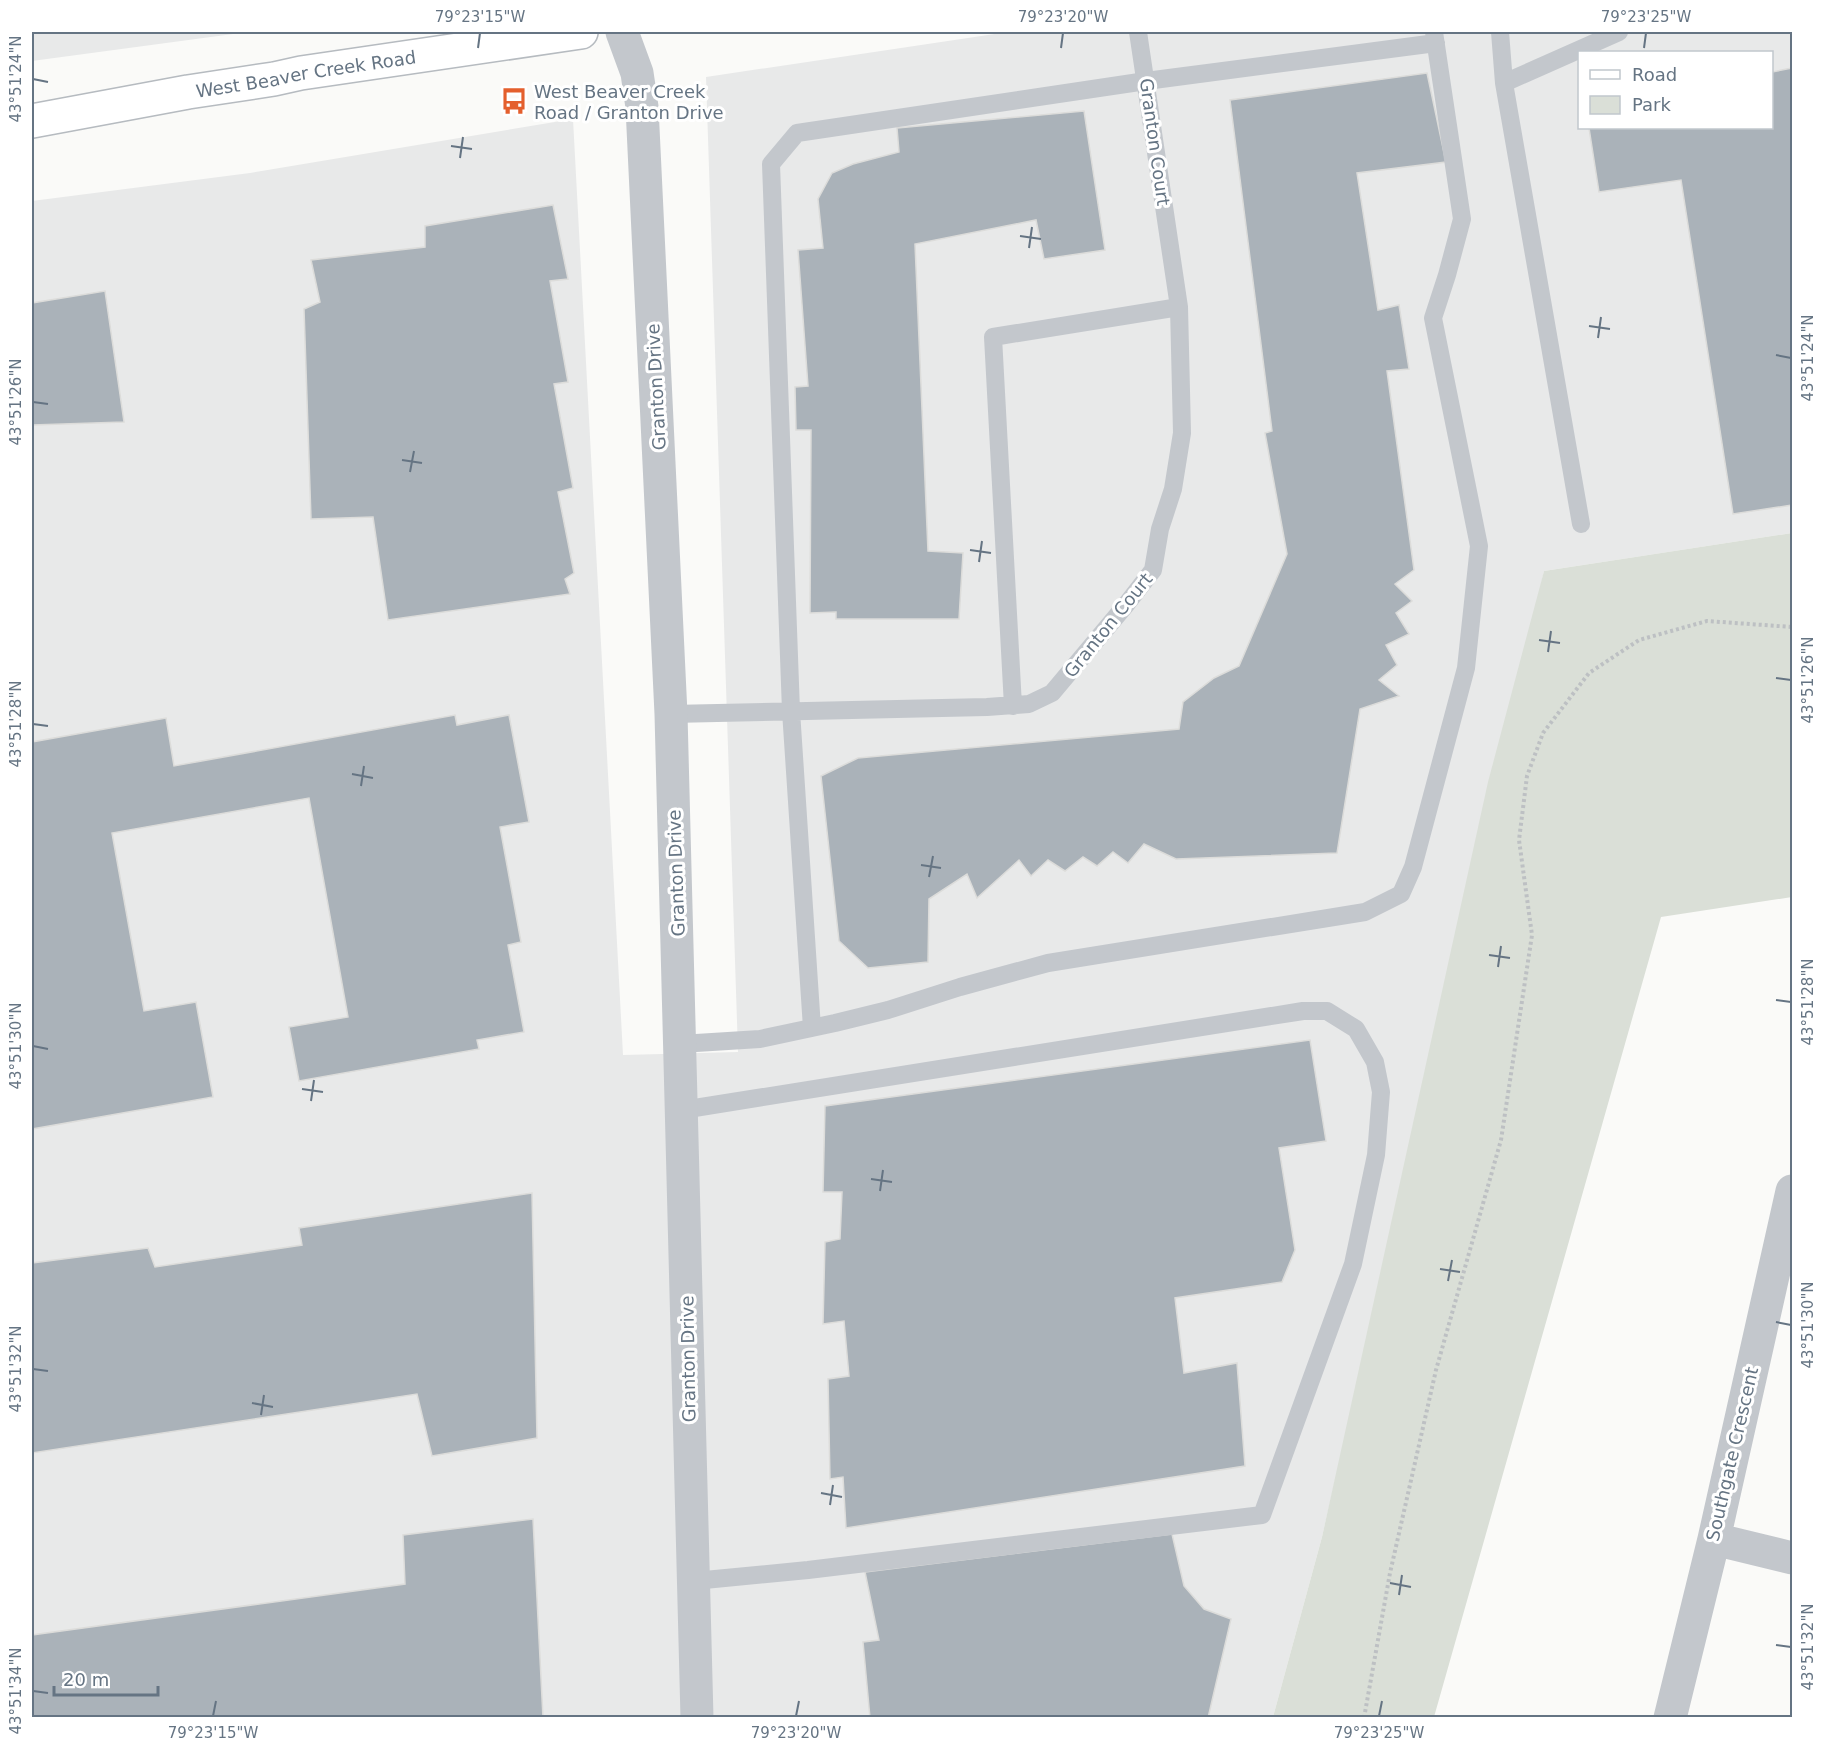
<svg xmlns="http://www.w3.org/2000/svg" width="1824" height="1749" font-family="'DejaVu Sans',sans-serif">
	<rect width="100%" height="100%" fill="#fafaf8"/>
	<!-- built -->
	<path fill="#e8e9e9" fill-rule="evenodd" d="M32,32H248L32,61Z
		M1008,32H1792V533L1544,571L1322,1537L1273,1717H32V201L250,173L573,119L623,1055L738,1052L706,77ZM1580,52H1772V128H1580Z"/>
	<!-- green -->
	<path fill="#dadfd7" d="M1792,533V897L1661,917L1434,1717H1273L1322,1537L1488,782L1544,571Z"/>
	<!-- building -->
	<path fill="#aab2b9" stroke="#dcdcda" stroke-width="1.5" d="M1792,68V505L1733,514L1681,180L1599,192L1589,128H1772V72Z
		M1427,73L1446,162L1357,173L1378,310L1399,305L1409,369L1387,371L1414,570L1395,584L1412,601L1396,613L1409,634L1386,645L1397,665L1379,680L1399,696L1360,709L1337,853L1176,859L1144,844L1128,863L1113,852L1097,866L1083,857L1065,871L1048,860L1031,876L1019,860L977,898L967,874L929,899L928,962L868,968L839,941L821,776L858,758L1179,729L1183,702L1214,678L1239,666L1287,554L1265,433L1272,431L1230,100Z
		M1084,111L1105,250L1044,259L1036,220L915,244L928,551L963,553L959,619H836V612L810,613L811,430H796L795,387L808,386L798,250L823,248L818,199L832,173L853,164L899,152L897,128Z
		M553,205L568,279L550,281L568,382L554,384L573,488L558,492L574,573L565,579L570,594L388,620L373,517L311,519L304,309L320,302L311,260L425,247V226Z
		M105,291L124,422L32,425V303Z
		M455,715L457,725L509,715L529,822L500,827L521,942L508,945L524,1032L477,1040L479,1049L299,1081L289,1027L348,1017L309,798L112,833L144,1011L196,1002L213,1097L32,1129V742L166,718L174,766Z
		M1310,1040L1326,1141L1279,1148L1295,1250L1282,1282L1175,1298L1184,1373L1237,1363L1245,1466L846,1528L843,1477L830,1479L828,1379L849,1376L844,1321L823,1324L825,1242L840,1239L842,1192H823L825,1106Z
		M532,1193L537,1438L432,1456L417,1394L32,1453V1263L148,1248L155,1267L302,1245L299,1228Z
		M533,1519L543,1718H32V1635L405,1584L403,1535Z
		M1172,1534L1184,1586L1204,1609L1231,1619L1208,1718H870L863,1642L879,1640L865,1572Z"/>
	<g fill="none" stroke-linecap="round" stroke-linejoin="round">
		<defs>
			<g id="secondary">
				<path id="s1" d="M32,121L188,92L274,79L301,73L581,32"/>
			</g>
		</defs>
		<!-- secondary casing -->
		<use href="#secondary" stroke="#b6bbc0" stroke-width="36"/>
		<!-- path -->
		<path stroke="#bdc0c3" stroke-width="4" stroke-dasharray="3 3" stroke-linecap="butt" d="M1364,1718L1390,1573L1436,1370L1501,1140L1532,935L1519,840L1527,776L1543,733L1589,673L1639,640L1707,621L1792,627"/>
		<!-- lane -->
		<path stroke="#c3c7cc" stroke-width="18" d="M1500,32L1504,83L1581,524
			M1504,83L1619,32
			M1013,706L993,337L1179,307
			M671,714L987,707L1029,704L1052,693L1125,606L1153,570L1160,529L1173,489L1182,433L1179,307L1138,32
			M812,1028L791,711L771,164L797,133L1146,81L1436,43
			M680,1044L760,1039L835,1023L888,1010L960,987L1048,963L1365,912L1401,894L1413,867L1466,668L1479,546L1433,318L1447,275L1462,219L1434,32
			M682,1110L1303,1011H1327L1356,1029L1375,1062L1381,1092L1376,1155L1353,1264L1262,1515L808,1570L694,1581"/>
		<!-- street -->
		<path stroke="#c3c7cc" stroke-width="33" d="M622,32L637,73L642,107L671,714L697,1718
			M1714,1539L1792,1558
			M1670,1718L1714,1539L1792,1191"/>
		<!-- secondary -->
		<use href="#secondary" stroke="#fff" stroke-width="33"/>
	</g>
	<!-- ticks -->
	<path fill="none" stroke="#657483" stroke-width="2" d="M478,48L480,33M1061,48L1063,33M1644,48L1646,33M33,79L48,82M451,146L472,149M460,158L463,137M1020,236L1041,239M1029,248L1032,227M1589,326L1610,329M1598,338L1601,317M1776,355L1791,358M33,402L48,404M402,460L422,463M410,472L414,451M970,550L991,553M979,562L982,541M1539,640L1560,643M1548,652L1551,631M1776,678L1791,680M33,724L48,726M352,774L373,778M361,786L364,766M921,865L941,868M929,877L933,856M1489,955L1510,958M1498,967L1501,946M1776,1000L1791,1002M33,1046L48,1049M302,1089L323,1092M311,1101L314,1080M871,1179L892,1182M880,1191L883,1170M1440,1269L1460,1272M1448,1281L1452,1260M1776,1322L1791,1325M33,1369L48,1371M252,1403L273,1407M261,1415L264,1395M821,1493L842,1497M830,1505L833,1485M1390,1583L1411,1587M1399,1595L1402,1575M1776,1645L1791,1647M33,1691L48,1693M213,1716L216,1701M796,1716L799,1701M1379,1716L1382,1701"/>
	<!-- icons -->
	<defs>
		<symbol id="bus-bare" viewBox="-9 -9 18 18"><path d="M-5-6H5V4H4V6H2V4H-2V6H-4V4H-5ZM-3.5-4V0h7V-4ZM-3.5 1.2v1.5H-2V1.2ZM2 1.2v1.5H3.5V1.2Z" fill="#e45f2d" stroke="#fff" stroke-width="2.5" paint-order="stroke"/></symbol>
	</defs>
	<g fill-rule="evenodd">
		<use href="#bus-bare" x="495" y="82" width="38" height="38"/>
	</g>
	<g text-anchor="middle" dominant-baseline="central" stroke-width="6" stroke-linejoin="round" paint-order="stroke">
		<!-- street labels -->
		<g font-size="18" fill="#657483" stroke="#fff">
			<text stroke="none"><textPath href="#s1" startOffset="278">West Beaver Creek Road</textPath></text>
			<text transform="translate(1155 142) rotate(82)">Granton Court</text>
			<text transform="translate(656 387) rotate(-93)">Granton Drive</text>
			<text transform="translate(1108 625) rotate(-51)">Granton Court</text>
			<text transform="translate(676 873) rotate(-92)">Granton Drive</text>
			<text transform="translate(688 1359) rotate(-91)">Granton Drive</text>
			<text transform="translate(1732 1454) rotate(-77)">Southgate Crescent</text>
		</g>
		<!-- poi labels -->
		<g font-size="18" fill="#657483" stroke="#fff" text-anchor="start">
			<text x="534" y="91">West Beaver Creek<tspan x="534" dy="21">Road / Granton Drive</tspan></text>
		</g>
	</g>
	<!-- border -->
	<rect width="1824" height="1749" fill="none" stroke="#ffffff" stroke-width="66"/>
	<!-- legend -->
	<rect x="1578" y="51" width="195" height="78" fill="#ffffff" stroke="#c1c7cd" stroke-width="1.5"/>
	<rect x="1590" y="70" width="30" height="9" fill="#ffffff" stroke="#c1c7cd" stroke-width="1.5"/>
	<text x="1632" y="81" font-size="18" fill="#657483">Road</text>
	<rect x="1590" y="96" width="30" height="18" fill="#dadfd7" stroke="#c1c7cd" stroke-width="1.5"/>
	<text x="1632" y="111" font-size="18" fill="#657483">Park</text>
	<!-- scale -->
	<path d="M54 1686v9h104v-9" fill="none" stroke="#657483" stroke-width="3"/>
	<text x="63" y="1686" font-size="18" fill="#657483" stroke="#ffffff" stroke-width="4.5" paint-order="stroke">20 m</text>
	<rect x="33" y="33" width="1758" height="1683" fill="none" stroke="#657483" stroke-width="2"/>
	<g font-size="15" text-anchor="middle" fill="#657483">
		<text x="480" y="22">79°23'15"W</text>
		<text x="1063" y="22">79°23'20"W</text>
		<text x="1646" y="22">79°23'25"W</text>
		<text transform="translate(16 79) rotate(-90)" y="5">43°51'24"N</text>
		<text transform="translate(1808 358) rotate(-90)" y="5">43°51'24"N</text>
		<text transform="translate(16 402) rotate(-90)" y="5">43°51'26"N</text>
		<text transform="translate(1808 680) rotate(-90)" y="5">43°51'26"N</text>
		<text transform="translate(16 724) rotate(-90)" y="5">43°51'28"N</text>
		<text transform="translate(1808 1002) rotate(-90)" y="5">43°51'28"N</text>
		<text transform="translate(16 1046) rotate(-90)" y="5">43°51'30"N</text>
		<text transform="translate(1808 1325) rotate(-90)" y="5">43°51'30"N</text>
		<text transform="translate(16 1369) rotate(-90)" y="5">43°51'32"N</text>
		<text transform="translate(1808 1647) rotate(-90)" y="5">43°51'32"N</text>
		<text transform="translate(16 1691) rotate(-90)" y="5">43°51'34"N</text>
		<text x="213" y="1738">79°23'15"W</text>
		<text x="796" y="1738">79°23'20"W</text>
		<text x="1379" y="1738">79°23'25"W</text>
	</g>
</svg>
